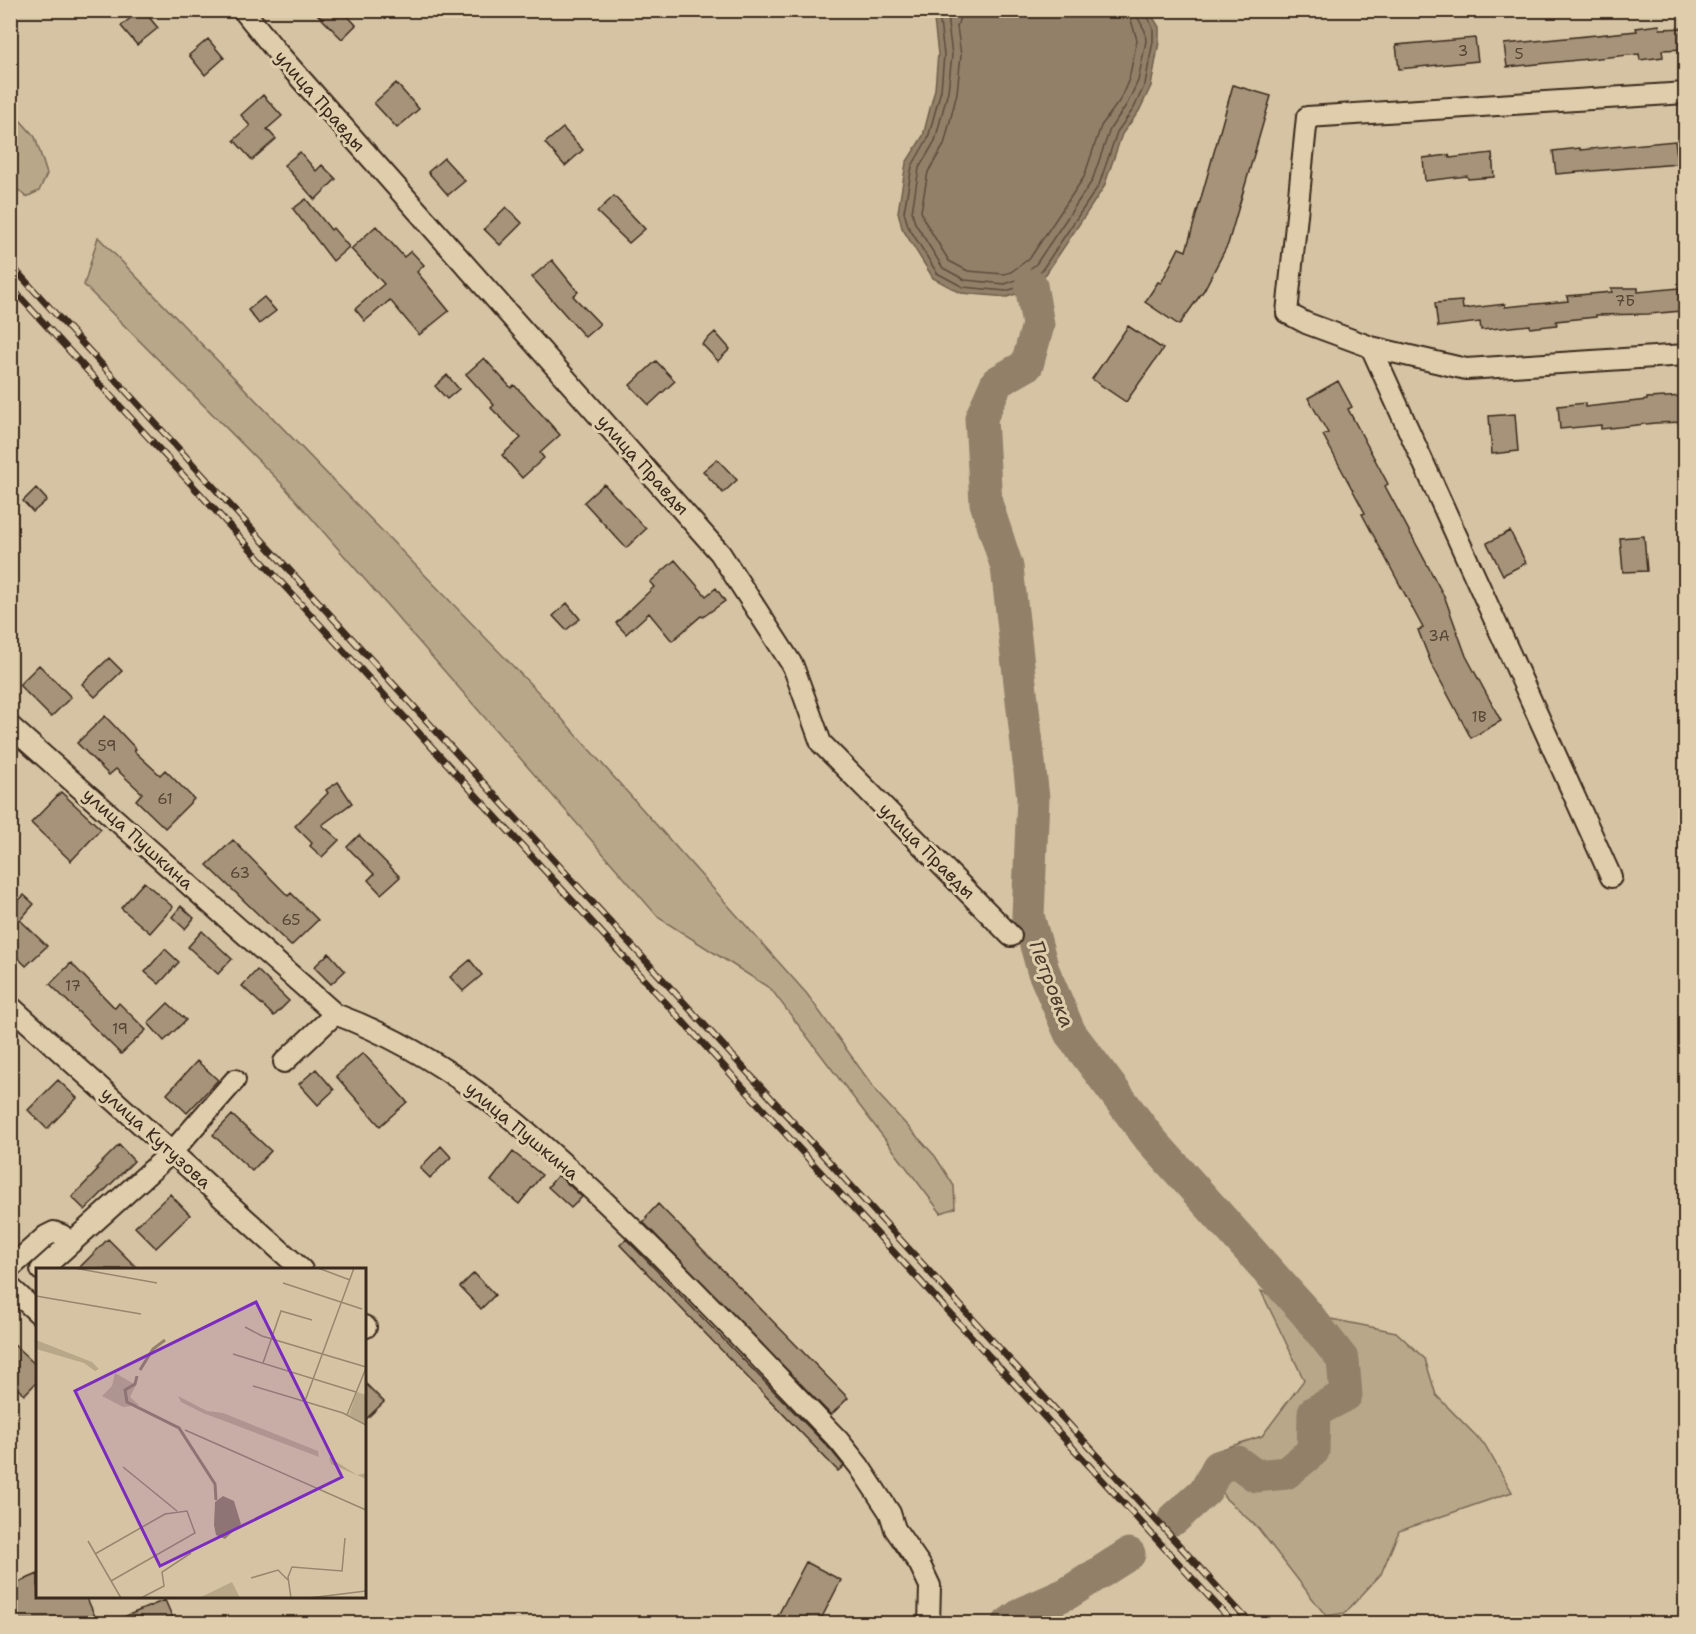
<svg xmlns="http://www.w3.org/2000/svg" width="1696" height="1634" font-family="'Shantell Sans',sans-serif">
	<rect width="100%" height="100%" fill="#d6c3a3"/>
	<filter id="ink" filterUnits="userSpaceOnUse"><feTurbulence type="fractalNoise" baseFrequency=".0167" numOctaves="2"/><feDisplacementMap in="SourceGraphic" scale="12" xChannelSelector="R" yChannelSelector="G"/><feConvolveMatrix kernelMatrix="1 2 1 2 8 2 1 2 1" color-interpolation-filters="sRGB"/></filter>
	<g filter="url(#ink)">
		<!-- green -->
		<path fill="#b9a78a" stroke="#7a6854" stroke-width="1.5" d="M11,110L35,137L47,174L39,191L26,197L11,183Z
			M98,237L539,693L807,994L879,1095L935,1156L954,1186L955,1208L941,1213L771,989L659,918L281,483L84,285Z
			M1261,1291L1331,1319L1396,1332L1425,1359L1436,1395L1485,1445L1512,1492L1399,1531L1381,1574L1345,1613L1326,1616L1258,1528L1224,1497L1213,1452L1262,1436L1304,1380Z"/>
		<!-- water -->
		<path fill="#928069" stroke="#6f5e4b" stroke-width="1.5" d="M941,11H1149L1159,27V42L1151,86L1139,111L1122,134L1104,187L1046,274L1022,292L1007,297L961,293L933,278L902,228L898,212L906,163L923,136L935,89L938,54L934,20Z"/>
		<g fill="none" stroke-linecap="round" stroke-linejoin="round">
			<!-- shore -->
			<path stroke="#5e4c3c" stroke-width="1.5" d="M945,10L940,22L944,55L941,90L928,138L912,166L904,212L908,226L937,273L963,287L1006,291L1019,287L1042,270L1099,185L1117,132L1134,108L1145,84L1153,41V29L1145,10
				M953,10L948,24L952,55L948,91L935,141L919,168L912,212L915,223L943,268L965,280L1005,284L1016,280L1036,264L1092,181L1110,129L1127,104L1138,81L1146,41L1145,31L1138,18L1137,10
				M962,10L957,27L961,55L957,93L944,145L928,172L921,211L924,220L949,261L968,271L1004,274L1011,272L1030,258L1084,177L1101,126L1120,100L1129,79L1137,40L1128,10"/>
			<!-- river -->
			<path stroke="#928069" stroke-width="33" d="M1031,285L1038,325L1027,365L997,382L981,418L986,503L1007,567L1033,798L1028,916L1043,970L1070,1033L1150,1139L1306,1313L1343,1360L1346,1395L1314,1412L1313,1451L1286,1473L1256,1476L1237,1462L1218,1467L1206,1490L1174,1519
				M1008,1624L1023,1613L1068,1593L1129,1554"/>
		</g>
		<!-- building -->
		<path fill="#a69379" stroke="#3b2a1e" stroke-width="1.5" d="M140,10H143L158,28L137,45L121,26Z
			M313,10H342L356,25L342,39Z
			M1659,25L1660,29L1686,28V49L1662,50L1663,57L1640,60L1639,54L1507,67L1504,44L1637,31L1636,28Z
			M1475,38L1478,61L1399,69L1396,45Z
			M208,39L224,58L205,75L189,55Z
			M396,83L419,109L397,128L374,103Z
			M1233,85L1271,96L1228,244L1204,290L1179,325L1145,302L1158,282L1161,283L1179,248L1186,251Z
			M263,95L282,116L267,129L276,139L252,160L234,140L250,126L241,115Z
			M563,128L583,150L565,166L545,143Z
			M1675,141L1678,164L1556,174L1553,151L1580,148V150Z
			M300,152L316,171L322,165L336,179L315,200L284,165Z
			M1492,153L1494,177L1468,179L1467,176L1425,181L1423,158L1449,155L1450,158Z
			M444,158L465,181L448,195L428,172Z
			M614,196L645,229L629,243L597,212Z
			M306,199L331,230L333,228L349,247L333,261L293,209Z
			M506,207L522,223L500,245L484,229Z
			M376,226L404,257L411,251L424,265L417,272L449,311L419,335L390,300L365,321L355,309L384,284L351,249Z
			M552,260L578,292L573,296L600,324L585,337L532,277Z
			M1611,288H1638V292L1679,288L1681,311L1649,314L1596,315V317L1556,321L1557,325L1530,328V325L1481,330L1480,322L1438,327L1435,303L1462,301L1463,309L1505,304V307L1568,301L1567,296L1612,292Z
			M264,297L276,311L259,324L248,310Z
			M1128,326L1163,349L1126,402L1092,379Z
			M715,332L730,349L718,361L702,344Z
			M484,358L511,388L514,385L527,398L560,435L540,453L544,458L522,478L502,455L521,438L491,408L494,405L466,374Z
			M656,361L675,381L649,405L630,385Z
			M447,375L459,389L447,399L435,386Z
			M1338,381L1352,407L1348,409L1388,484L1385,486L1445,598L1466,656L1501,721L1471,738L1431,663L1418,630L1423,628L1362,514L1365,513L1323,435L1328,433L1308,398Z
			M1686,396V422L1655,423L1601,429V425L1560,429L1558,406L1585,403V407L1647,400V398Z
			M1515,414L1518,451L1492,454L1489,416Z
			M717,459L737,480L723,493L703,471Z
			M604,484L646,529L626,548L584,502Z
			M36,488L47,500L33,512L23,501Z
			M1510,531L1526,563L1503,575L1487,543Z
			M1644,536L1647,571L1623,572L1620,538Z
			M675,560L706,596L716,588L725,601L703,617L701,616L672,641L649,613L626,634L616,623L654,587L650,582Z
			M567,603L580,619L566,630L553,616Z
			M109,658L122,671L95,697L82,684Z
			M39,665L71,697L51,717L19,685Z
			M105,716L136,749L134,751L160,775L165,770L194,799L165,828L136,800L142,793L116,769L109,775L77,743Z
			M338,782L352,803L322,825L339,840L322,857L310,846L312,843L295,826L328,793L326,790Z
			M61,792L101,829L71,861L31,823Z
			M359,835L400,877L381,894L368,880L374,874L347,847Z
			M233,840L288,896L291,893L318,920L291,946L207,865Z
			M144,882L173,907L150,933L121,908Z
			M24,895L34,904L20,920L47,946L26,966L10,950V909Z
			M181,906L194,918L185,929L172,917Z
			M202,931L232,959L218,974L188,947Z
			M165,949L179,962L159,984L145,972Z
			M329,953L345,971L331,984L314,967Z
			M470,960L482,975L463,991L450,977Z
			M71,963L115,1008L119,1003L146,1030L121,1054L50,984Z
			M257,970L289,1001L274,1016L242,986Z
			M168,1003L186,1020L164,1041L148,1023Z
			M363,1053L407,1102L380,1126L336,1076Z
			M197,1061L218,1080L187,1113L167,1094Z
			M316,1069L334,1090L318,1105L299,1084Z
			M58,1080L77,1098L47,1129L28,1110Z
			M232,1115L271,1151L252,1171L213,1135Z
			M119,1145L134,1161L85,1210L72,1197L98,1170L96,1168Z
			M441,1146L451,1157L430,1178L420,1168Z
			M513,1152L542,1175L519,1204L491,1181Z
			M558,1175L582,1197L571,1208L548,1187Z
			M170,1194L190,1215L156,1248L135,1227Z
			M658,1204L848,1398L831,1415L643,1222L647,1218L646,1217Z
			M108,1239L138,1269H78Z
			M626,1239L830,1449L844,1466L838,1471L620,1245Z
			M474,1273L495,1295L481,1309L460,1287Z
			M10,1341L38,1367V1381L24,1395L10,1381Z
			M364,1382L384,1402L364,1421Z
			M806,1562L841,1580L819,1623H774Z
			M38,1574V1596H86L98,1623H10V1586Z
			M165,1600L175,1623H109Z"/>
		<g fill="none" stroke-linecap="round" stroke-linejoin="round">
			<defs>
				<path id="minor" d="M243,10L277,52L720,553L793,666L821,743L1011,936
					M1686,93L1307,117L1287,313L1306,323L1371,347L1466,369L1686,355
					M1371,347L1611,877
					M10,726L335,1014C444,1054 520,1123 604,1201C685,1278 762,1360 839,1441L859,1466L890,1513L895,1529L920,1565L930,1586L929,1624
					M10,1006L302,1270
					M284,1062L335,1014
					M10,1268L46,1236L54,1232L62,1235L69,1244
					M41,1270L172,1152L235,1080
					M10,1287L38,1313
					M364,1326L366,1327"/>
			</defs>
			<!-- minor casing -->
			<use href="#minor" stroke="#3b2a1e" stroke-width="24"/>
			<!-- minor -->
			<use href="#minor" stroke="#e0cdab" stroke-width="20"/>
			<defs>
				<path id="rail" d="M10,264L1251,1624
					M10,286L1234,1624"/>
			</defs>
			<!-- rail casing -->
			<use href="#rail" stroke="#3b2a1e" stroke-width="7"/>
			<!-- rail -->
			<use href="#rail" stroke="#e0cdab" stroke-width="4.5" stroke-dasharray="14" stroke-linecap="butt"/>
		</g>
	</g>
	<g text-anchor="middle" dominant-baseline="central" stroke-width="6" stroke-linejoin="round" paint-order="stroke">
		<!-- number labels -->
		<g font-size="15" fill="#564435">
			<text x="1463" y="51">3</text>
			<text x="1519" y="54">5</text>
			<text x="1625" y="301">7Б</text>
			<text x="1439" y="636">3А</text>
			<text x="1479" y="717">1В</text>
			<text x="107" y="746">59</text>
			<text x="165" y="799">61</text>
			<text x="240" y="873">63</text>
			<text x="291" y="920">65</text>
			<text x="73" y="986">17</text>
			<text x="120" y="1029">19</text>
		</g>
		<!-- street labels -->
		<g font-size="18" fill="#3b2a1e" stroke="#e0cdab">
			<text transform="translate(320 101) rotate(49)">улица Правды</text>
			<text transform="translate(643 465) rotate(48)">улица Правды</text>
			<text transform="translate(138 839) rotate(42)">улица Пушкина</text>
			<text transform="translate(927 851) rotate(45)">улица Правды</text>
			<text transform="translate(522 1131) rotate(40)">улица Пушкина</text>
			<text transform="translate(156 1138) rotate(42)">улица Кутузова</text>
		</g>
		<!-- water labels -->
		<g font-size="20" font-style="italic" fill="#4c3b2d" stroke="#e0cdab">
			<text transform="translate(1052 984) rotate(69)">Петровка</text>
		</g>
	</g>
	<!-- overview -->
	<g transform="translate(36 1268)">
		<rect width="330" height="330" fill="#d6c3a3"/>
		<path d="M0,72L56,94L63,101L59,103L48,95L0,81ZM79,105L100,117L94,129L103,137L87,139L66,128L76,118ZM321,124L330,127V156L313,147ZM142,128L171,143L187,145L282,183L283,189L167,145L145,134ZM293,189L321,207L330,205V211L295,196ZM196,314L204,330H163Z" fill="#b9a78a"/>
		<path d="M187,228L198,233L205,256L189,271L180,267L178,257L179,234Z" fill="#928069"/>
		<path fill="none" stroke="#928069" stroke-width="3" d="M104,102L117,81L129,72M101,108L99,116L89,122L91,134L143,160L179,216L180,232"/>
		<path fill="none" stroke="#98866e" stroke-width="1.5" d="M38,0L121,15M282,0L314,12M247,15L326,41M0,28L105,46M209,59L226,68L330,99M197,86L320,124M227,95L245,43L276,52M217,118L307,145L330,157M269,133L318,0M311,147L330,100M149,162L330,242M87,199L141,243M52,273L85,330M59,286L129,246L151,243L159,265L75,313M215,310L242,302L252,312M105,330L128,318L126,304L155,285M255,330L252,309L256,299L306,303L309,270M273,330L330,323"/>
		<path fill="#7b2cbf" fill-opacity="0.15" stroke="#7b2cbf" stroke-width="3" d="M220,34L306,209L124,298L39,123Z"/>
		<rect width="330" height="330" fill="none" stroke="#3b2a1e" stroke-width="3"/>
	</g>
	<!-- margin -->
	<rect width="1696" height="1634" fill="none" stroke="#e0cdab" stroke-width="36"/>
	<rect x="18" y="18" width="1660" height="1598" fill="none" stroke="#3b2a1e" stroke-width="2" filter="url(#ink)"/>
</svg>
